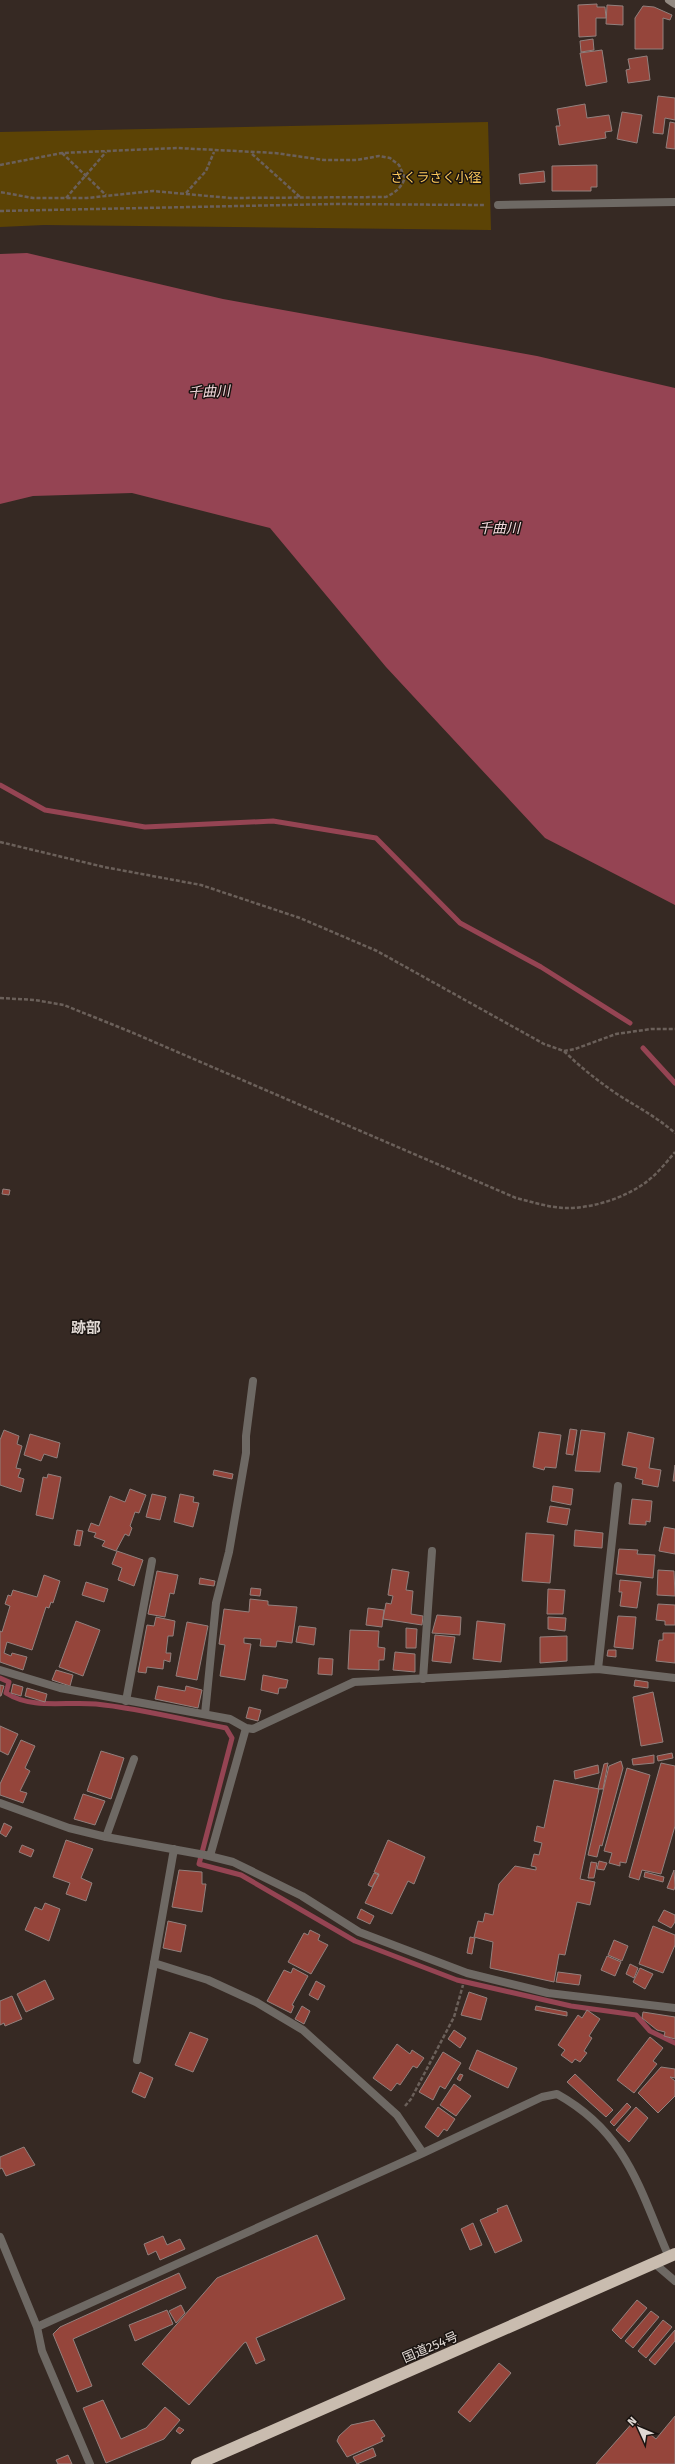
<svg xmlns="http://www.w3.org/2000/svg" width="675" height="2464" font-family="'Fira Sans','Noto Sans JP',sans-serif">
	<rect width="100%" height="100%" fill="#362923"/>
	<!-- green -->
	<path fill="#5c4305" d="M488,122L491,230L44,225L0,227V132Z"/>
	<!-- water -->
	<path fill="#954453" d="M27,253L223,299L537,356L675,388V905L545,838L386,667L270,528L132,493L33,496L0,504V254Z"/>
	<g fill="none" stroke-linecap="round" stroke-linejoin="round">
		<!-- stream -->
		<path stroke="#954453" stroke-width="5" d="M0,785L45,810L145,827L273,821L376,838L460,923L541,967L630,1023
			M643,1048L675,1083
			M0,1678L9,1682L6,1693C33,1710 66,1701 96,1704C137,1708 185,1720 226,1728L232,1738L199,1864L241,1875L355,1941L457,1980L571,2006L636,2015L650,2031L675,2043"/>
	</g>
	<!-- building -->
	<path fill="#95453b" stroke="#92807d" d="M597,4V7H605L606,18H596V36L579,37L578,5Z
		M607,5L623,6V25L606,24Z
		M643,6L654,7L672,15L670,20L663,18V49H635V18Z
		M593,39L594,50L581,52L580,41Z
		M602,50L607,82L586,86L580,53Z
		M647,56L650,80L628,83L626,70L630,69L628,59Z
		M658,96L675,98V120L665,118L663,134L653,133Z
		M585,104L587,118L609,115L612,131L605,132L606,138L559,145L556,126H560L557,109Z
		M622,112L642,115L637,143L617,139Z
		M670,122L675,123V149L666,148Z
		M597,165V187H591V191H552V166Z
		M544,171L545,182L520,184L519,174Z
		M3,1189L10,1190L9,1195L2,1194Z
		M570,1429L577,1430L573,1455L566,1454Z
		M4,1430L19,1436L17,1444L22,1446L16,1468L21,1469L18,1477L24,1479L21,1492L0,1485V1440Z
		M581,1430L605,1433L600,1472L575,1471Z
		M539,1432L561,1435L556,1468L545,1467L544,1470L533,1467Z
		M628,1432L654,1438L649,1468L661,1470L658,1487L642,1484L643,1480L635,1478L637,1468L622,1465Z
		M30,1434L60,1443L57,1458L44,1454L41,1461L24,1455Z
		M675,1465V1481H673Z
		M214,1470L233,1474L232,1479L213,1475Z
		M48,1474L61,1477L53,1519L36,1515L43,1477L47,1478Z
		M553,1486L573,1489L571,1505L551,1501Z
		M130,1489L146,1495L139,1513L135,1512L130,1526L132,1528L129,1536L125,1534L116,1551L102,1546L105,1541L94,1537L96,1533L88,1531L91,1523L99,1526L110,1496L125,1502Z
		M152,1494L166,1497L160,1520L146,1517Z
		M180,1494L194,1497L193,1502L199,1503L193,1527L174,1522Z
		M632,1499L652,1501L650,1522L646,1521V1525L629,1524Z
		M550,1506L570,1509L567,1525L547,1522Z
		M664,1527L675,1529V1554L659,1551Z
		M77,1530L83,1531L80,1546L74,1545Z
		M575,1530L603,1533L602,1548L574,1546Z
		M526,1533L554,1535L550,1583L522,1581Z
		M619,1549L638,1550L637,1554L655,1555L653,1578L616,1574Z
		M117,1551L143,1560L134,1586L118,1580L122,1568L112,1564Z
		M392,1569L409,1572L406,1590L413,1591L411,1614L423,1616L422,1625L383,1619L386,1603L391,1604L393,1596L388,1595Z
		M658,1570L674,1571L675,1596L657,1595Z
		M157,1571L178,1575L174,1594L170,1593L165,1617L148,1614Z
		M44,1575L60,1581L53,1603L51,1602L49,1608L46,1607L32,1650L7,1642L4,1653L11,1656L12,1653L27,1657L23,1670L0,1662V1631L2,1632L10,1606L5,1604L8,1595L11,1596L13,1590L37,1597Z
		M200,1578L215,1581L214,1586L199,1584Z
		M620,1580L641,1582L637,1608L620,1606L622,1592H619Z
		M86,1582L108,1589L104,1602L82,1595Z
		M251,1588L261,1589L260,1596L250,1595Z
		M548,1589L565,1590L563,1614H547Z
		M250,1599L268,1601V1605L297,1607L292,1643L277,1641L276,1647L260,1646L261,1639L244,1638V1643L251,1644L245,1680L220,1676L225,1645L219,1644L224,1609L249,1612Z
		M658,1604L675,1605V1625H665V1621L656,1620Z
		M368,1608L384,1610L382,1627L366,1625Z
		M437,1615L461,1617L460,1635L432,1633Z
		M618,1616L636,1617L633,1649L614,1647Z
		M156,1617L175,1621L173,1636H168L166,1653H171L170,1662L164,1660L163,1669L147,1667L146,1673L138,1672L147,1625L154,1626Z
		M548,1617L566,1618L565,1631L548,1629Z
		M76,1621L100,1630L83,1676L59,1667Z
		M477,1621L505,1624L501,1662L473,1659Z
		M187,1622L208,1626L197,1680L176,1676Z
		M299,1626L316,1628L314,1645L296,1642Z
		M406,1628L417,1629L416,1648H406Z
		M350,1630L379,1631L378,1647L385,1648L384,1660H379V1670L348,1669Z
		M663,1633H675V1663L656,1661L659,1640H663Z
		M435,1635L455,1637L451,1663L432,1661Z
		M567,1636V1661L540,1663V1637Z
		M608,1650H616V1657L607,1656Z
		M395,1652L415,1654V1672L393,1670Z
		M319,1658L333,1659L332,1675L318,1674Z
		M56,1670L73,1675L70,1686L52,1680Z
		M263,1675L288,1680L286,1688H279L278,1694L261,1690Z
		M635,1680L648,1682V1688L634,1686Z
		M13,1684L23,1687L21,1696L11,1693Z
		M0,1685L4,1686L1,1696H0Z
		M158,1686L185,1691L186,1686L202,1690L198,1708L155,1699Z
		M27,1688L47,1694L45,1702L25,1696Z
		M653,1692L663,1742L641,1746L633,1697Z
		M249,1707L261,1710L258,1721L246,1718Z
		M0,1726L18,1734L8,1755L0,1751Z
		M21,1740L35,1746L25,1768L30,1771L20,1791L27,1793L23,1803L0,1795V1784Z
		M101,1751L124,1758L111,1799L87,1791Z
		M672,1753L673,1758L658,1761L657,1756Z
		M654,1755V1763L633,1765L632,1759Z
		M621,1761L623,1768L602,1846L600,1845L597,1857L588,1855L609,1766Z
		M608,1763L603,1789H598L604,1764Z
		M661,1763L675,1766V1826L661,1874L642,1870L639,1880L629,1877Z
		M598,1765L599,1773L575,1779L574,1771Z
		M627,1768L650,1775L626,1863L620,1862V1866L609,1863L612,1853L604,1851Z
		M554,1780L599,1789L580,1879L595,1882L590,1905L577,1902L565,1955L559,1954L554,1982L490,1968L493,1942L474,1937L478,1921L483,1922L485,1913L493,1915L499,1884L515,1866L536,1870V1867L531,1866L534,1854L539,1855L542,1843L534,1841L537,1826L544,1828Z
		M83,1794L105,1801L95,1825L74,1819Z
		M4,1823L12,1827L6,1837L0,1833Z
		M66,1840L93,1849L81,1878L92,1883L86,1901L66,1894L70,1883L53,1877Z
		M388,1840L425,1857L414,1884L408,1881L392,1914L365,1903L379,1874L374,1872Z
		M22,1845L34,1850L31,1857L19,1852Z
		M599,1861L607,1863L604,1870L597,1869Z
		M591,1862L597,1863L594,1878H588Z
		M179,1870L202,1872V1884H206L202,1912L172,1907Z
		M674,1870L675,1886L674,1890L667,1888Z
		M645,1872L664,1877L663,1882L644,1877Z
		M374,1873L379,1875L372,1887L368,1885Z
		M45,1903L60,1909L49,1941L25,1930L35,1907L42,1910Z
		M361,1909L374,1916L370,1924L357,1918Z
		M664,1910L675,1915V1922L671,1928L658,1921Z
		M168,1921L186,1925L181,1952L163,1948Z
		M653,1926L675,1935V1945L663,1973L639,1964Z
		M310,1930L320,1935L318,1940L328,1945L311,1974L288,1962L304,1933L308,1935Z
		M470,1937L475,1938L472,1954L467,1953Z
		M614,1940L628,1946L622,1961L608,1955Z
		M607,1956L621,1962L615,1976L601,1970Z
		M630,1964L638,1968L634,1978L626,1974Z
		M293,1968L308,1976L292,2005L294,2006L291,2013L267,2001L284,1970L291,1973Z
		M640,1968L653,1974L645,1989L633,1982Z
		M558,1972L581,1975L579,1985L556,1982Z
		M45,1980L54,1999L26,2012L17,1994Z
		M316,1981L325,1986L318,2000L309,1995Z
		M469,1992L487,1998L481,2020L461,2015Z
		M12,1996L22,2019L5,2026L4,2023L0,2025V2001Z
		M302,2006L310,2011L304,2024L295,2019Z
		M536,2006L567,2012V2016L535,2010Z
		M587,2010L600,2019L589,2036L592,2038L584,2051L587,2053L580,2062L575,2059L572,2063L561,2055L565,2050L558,2045L578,2015L582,2018Z
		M643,2012L675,2017V2039L664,2036L665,2032L657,2030L642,2018Z
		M454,2030L466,2038L460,2048L448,2039Z
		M190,2032L208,2039L193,2072L175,2065Z
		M650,2037L663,2048L653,2061L657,2064L634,2093L617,2080Z
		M397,2044L410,2054L412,2050L424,2058L417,2068L413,2066L400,2085L397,2083L391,2091L373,2078Z
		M477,2050L517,2068L508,2088L469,2069Z
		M443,2052L461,2063L445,2089L440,2086L433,2100L419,2092Z
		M661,2067L675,2069V2078L670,2077L675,2081V2096L658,2113L638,2093Z
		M140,2072L153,2078L145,2098L132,2092Z
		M460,2074L463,2075L460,2081L457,2079Z
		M575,2074L613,2110L606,2117L567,2082Z
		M454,2084L471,2096L456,2116L440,2105Z
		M627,2103L631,2107L614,2126L610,2122Z
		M438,2107L455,2119L447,2131L444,2129L438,2137L425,2127Z
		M636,2107L648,2118L629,2142L616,2130Z
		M24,2147L35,2165L6,2176L2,2168L0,2169V2157Z
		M507,2205L522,2241L495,2253L480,2220L498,2212L497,2209Z
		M473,2223L482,2245L470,2250L461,2229Z
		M317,2235L345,2299L256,2338L265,2360L256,2364L246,2342L244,2343L189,2405L142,2364L217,2278Z
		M163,2236L167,2245L180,2239L185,2249L160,2260L156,2251L148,2255L144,2244Z
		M179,2273L186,2288L73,2339L92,2386L77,2392L53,2334L60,2327Z
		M637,2300L647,2308L621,2339L612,2330Z
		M181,2305L185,2313L176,2323L169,2311Z
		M167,2310L173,2324L135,2341L129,2325Z
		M651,2311L659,2317L633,2348L625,2341Z
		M663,2320L672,2327L646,2358L638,2351Z
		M675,2330V2341L655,2365L649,2360Z
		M499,2363L511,2373L470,2422L458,2412Z
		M103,2400L121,2439L146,2428L165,2407L180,2420L164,2439L106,2463L83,2408Z
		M675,2416V2464H596L634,2421L656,2439Z
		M374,2420L385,2436L381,2438L383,2441L347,2457L337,2441L339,2436L351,2425Z
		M179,2427L184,2430L180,2434L176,2431Z
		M373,2448L376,2456L357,2464L353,2457Z
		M68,2455L72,2464H58L56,2460Z"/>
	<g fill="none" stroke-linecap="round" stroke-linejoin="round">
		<!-- path -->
		<path stroke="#6b605a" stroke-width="2.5" stroke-dasharray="4 2" stroke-linecap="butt" d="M62,153L106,195
			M252,154L300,197
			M0,165L62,153L177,148L275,153L324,160H357L379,156L390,158L399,165L405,178C401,188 396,192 386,197L230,198L153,191L87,198H33L0,192
			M186,193L206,171L214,152
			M66,198L106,152
			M0,211L335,204L485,205
			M0,842L104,867L201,885L300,918L377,951L544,1044L564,1051L575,1049L616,1034L651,1029H675
			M0,998L35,1000L64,1005L131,1032L516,1198C532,1202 548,1207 564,1208C591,1209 624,1198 645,1183C656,1175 666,1163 675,1152
			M564,1051C580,1067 598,1081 617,1094C637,1107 657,1117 675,1133
			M405,2106L411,2099L454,2017L463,1985"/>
		<!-- lane -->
		<path stroke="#6e6964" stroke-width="8" d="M423,1679L432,1551
			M126,1701L152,1561
			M205,1714L216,1603L229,1552L246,1453V1436L253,1381
			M106,1837L134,1759
			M137,2060L154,1963"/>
		<!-- street -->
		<path stroke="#6e6964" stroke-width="8" d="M498,205L675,202
			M598,1669L618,1486
			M0,1670L60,1688L230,1719L246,1728L253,1729L354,1682L598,1669L675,1678
			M0,1803L69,1828L106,1837L205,1855L233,1862L302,1896L359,1932L467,1973L548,1993L675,2008
			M174,1849L154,1963L208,1980L256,2002L303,2030L397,2115L423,2153
			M210,1856L246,1728
			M0,2237L37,2327L42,2351L90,2464
			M654,2263L675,2281
			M37,2327L423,2153L542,2097L557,2094C627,2133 639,2188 669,2257"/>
		<!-- secondary -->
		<path stroke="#938a82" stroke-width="8" d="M669,0L675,4"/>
		<!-- highway -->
		<path stroke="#c9bcaf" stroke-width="12" d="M197,2464L675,2254"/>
	</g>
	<g text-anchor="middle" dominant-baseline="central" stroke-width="3" stroke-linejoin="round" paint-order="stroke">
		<!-- park labels -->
		<g font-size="13" fill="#ffcb5c" stroke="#191310">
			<text x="436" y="177">さくラさく小径</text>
		</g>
		<!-- street labels -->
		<g font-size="13" fill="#e1d9d4" stroke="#191310">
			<text transform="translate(430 2347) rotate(-23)">国道254号</text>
		</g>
		<!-- water labels -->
		<g font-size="14" font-style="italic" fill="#f2d9dc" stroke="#191310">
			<text transform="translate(209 392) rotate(-3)">千曲川</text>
			<text x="499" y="528">千曲川</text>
		</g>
		<!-- quarter labels -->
		<g font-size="15" font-weight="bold" fill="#e1d9d4" stroke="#191310">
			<text x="86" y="1328">跡部</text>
		</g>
	</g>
	<!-- north arrow -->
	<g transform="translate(639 2428) rotate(314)" stroke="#191310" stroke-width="3" paint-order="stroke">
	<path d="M0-3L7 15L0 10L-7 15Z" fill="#e1d9d4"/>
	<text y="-6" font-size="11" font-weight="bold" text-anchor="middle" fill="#e1d9d4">N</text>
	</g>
</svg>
